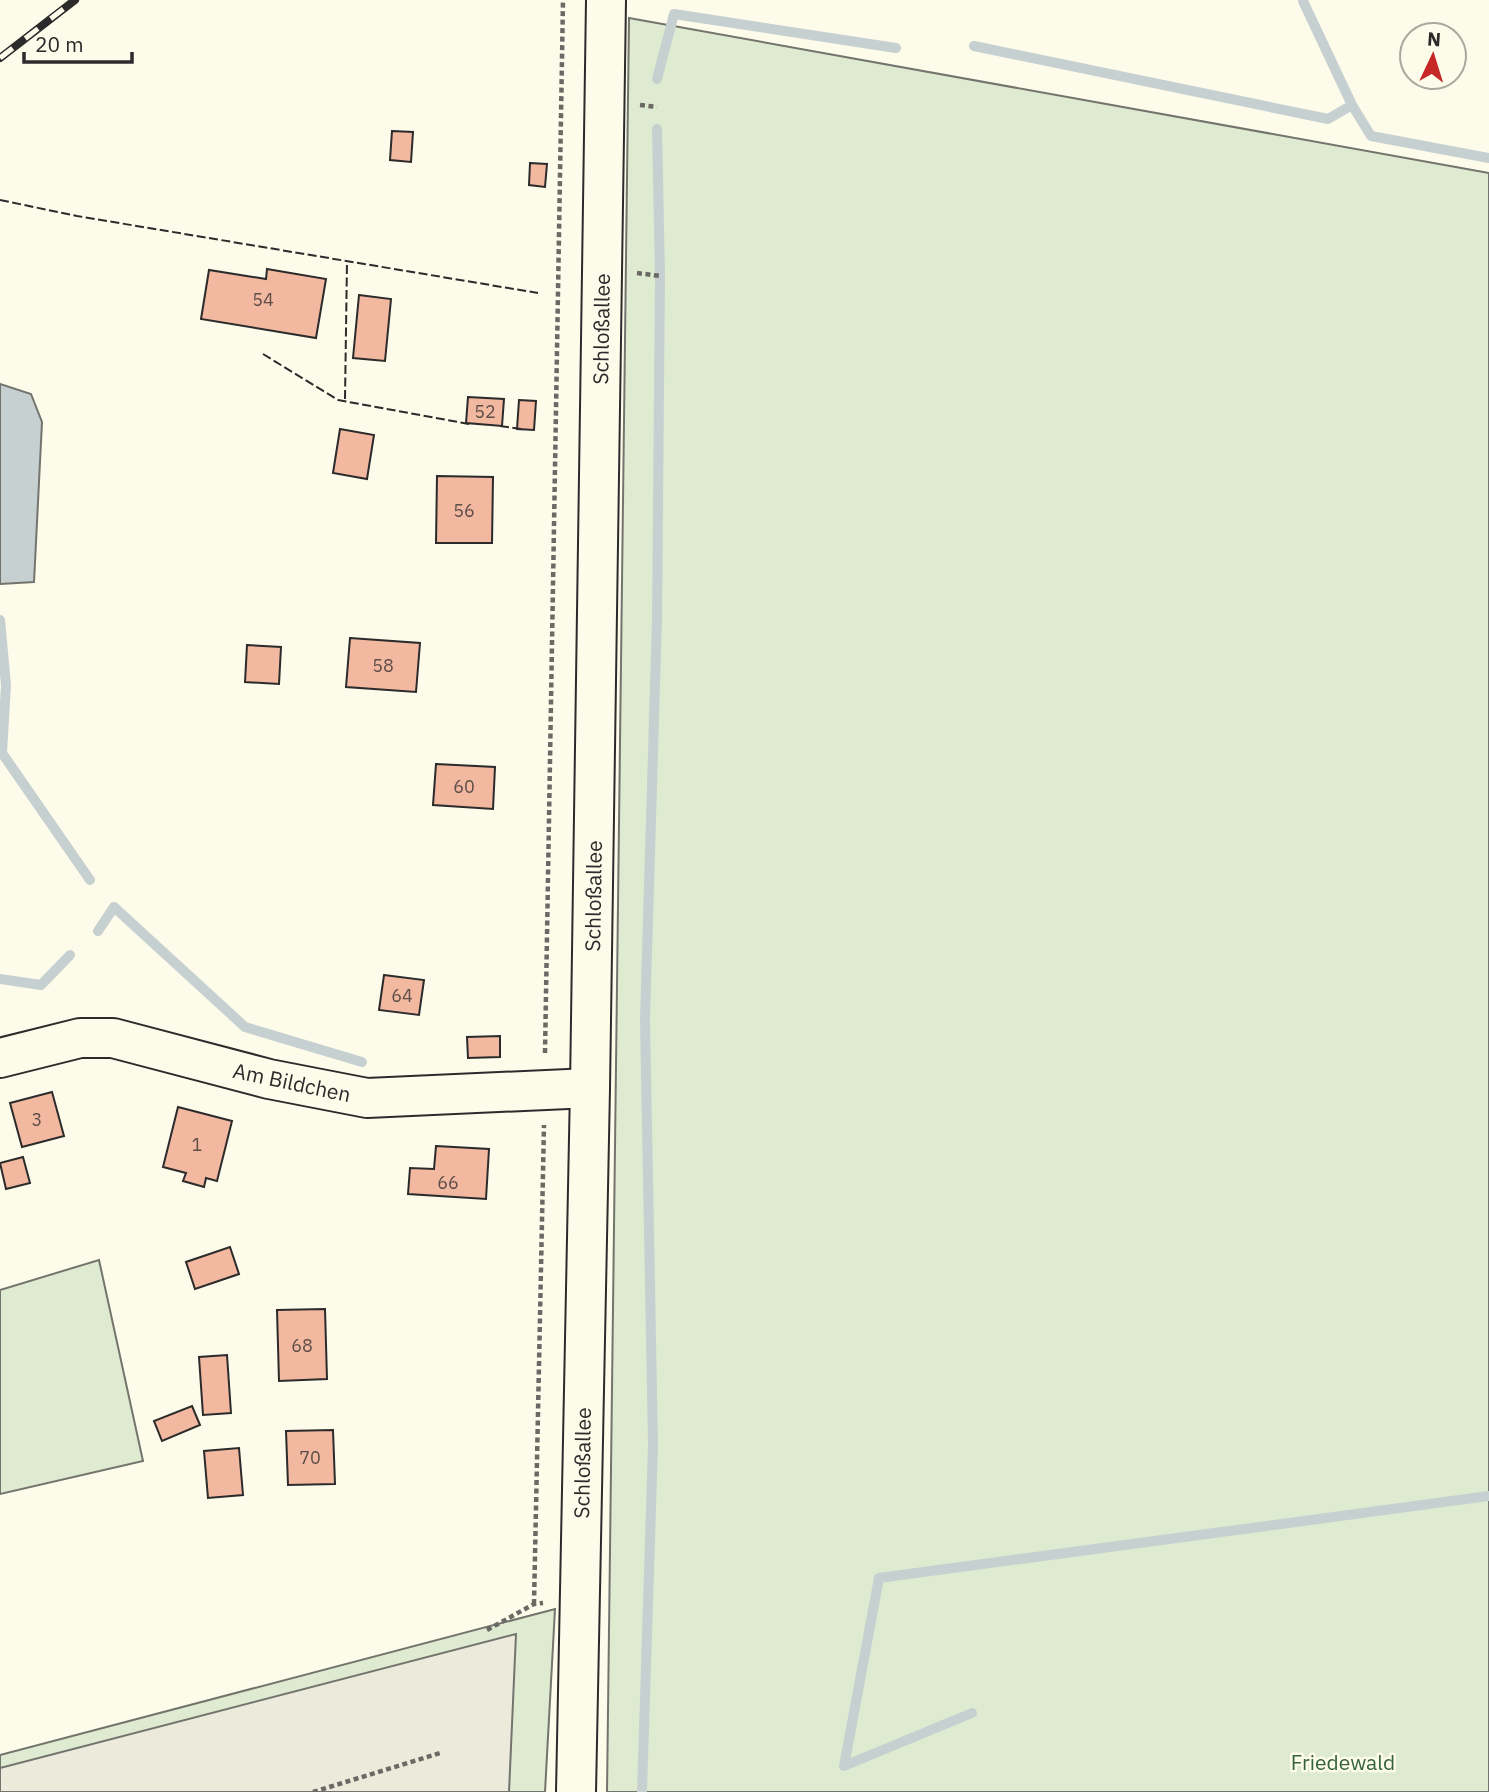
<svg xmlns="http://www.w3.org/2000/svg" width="1489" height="1792" font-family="'IBM Plex Sans',sans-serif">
	<rect width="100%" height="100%" fill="#fdfbea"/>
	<!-- green -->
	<path fill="#deebd1" stroke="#74746e" stroke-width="2" d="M629,18L1489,173V1792H607Z
		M99,1260L143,1461L0,1494V1290Z
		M555,1609L545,1792H0V1755Z"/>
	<!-- parking -->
	<path fill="#eceadb" stroke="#74746e" stroke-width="2" d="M516,1634L509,1792H0V1768Z"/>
	<!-- water -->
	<path fill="#c7d0d0" stroke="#74746e" stroke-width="2" d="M0,384L31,394L42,422L34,582L0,584Z"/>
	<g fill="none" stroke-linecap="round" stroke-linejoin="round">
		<!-- stream -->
		<path stroke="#c7d0d0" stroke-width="10" d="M1303,1L1352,105
			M974,46L1328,119L1352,105L1371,136L1489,158
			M657,79L674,14L896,48
			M0,620L6,685L2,753L90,880
			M98,931L114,907L245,1027L362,1062
			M0,979L41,985L70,955
			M972,1713L844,1766L879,1578L1489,1496
			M642,1792L653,1445L645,1019L657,619L660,276L657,129"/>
	</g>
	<!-- building -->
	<path fill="#f2b8a0" stroke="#2b2b2b" stroke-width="2" d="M392,131L413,132L411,162L390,160Z
		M530,163L547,164L545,187L529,185Z
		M267,269L326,279L316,338L201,319L209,270L266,279Z
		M359,295L391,299L385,361L353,358Z
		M468,397L504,399L502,426L466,423Z
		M519,400L536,401L534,430L517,429Z
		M340,429L374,435L367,479L333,473Z
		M437,476L493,477L492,543H436Z
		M350,638L420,643L416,692L346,687Z
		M247,645L281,647L279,684L245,682Z
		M436,764L495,767L493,809L433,805Z
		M384,975L424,980L419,1015L379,1010Z
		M500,1036V1057L468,1058L467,1037Z
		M52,1092L64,1136L22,1147L10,1103Z
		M178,1107L232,1121L217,1181L206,1178L204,1187L183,1181L186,1173L163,1167Z
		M436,1146L489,1149L486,1199L408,1194L410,1168L434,1169Z
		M23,1157L30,1183L6,1189L0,1163Z
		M230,1247L239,1274L195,1289L186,1262Z
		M325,1309L327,1379L279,1381L277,1310Z
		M227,1355L231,1413L203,1415L199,1357Z
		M192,1406L200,1425L162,1441L154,1421Z
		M333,1430L335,1484L288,1485L286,1431Z
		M239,1448L243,1495L208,1498L204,1451Z"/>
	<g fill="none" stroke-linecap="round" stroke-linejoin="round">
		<defs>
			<path id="minor" d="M0,1058L80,1038H113L269,1079L367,1098L590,1088"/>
			<path id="major" d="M576,1792L590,1088L606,0"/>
		</defs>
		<!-- minor casing -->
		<use href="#minor" stroke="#2b2b2b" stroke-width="42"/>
		<!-- major casing -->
		<use href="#major" stroke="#2b2b2b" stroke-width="42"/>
		<!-- path -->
		<path stroke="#6a6964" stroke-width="4.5" stroke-dasharray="5 3.5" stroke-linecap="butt" d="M640,105L657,107
			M637,273L660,276
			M545,1053L563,0
			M534,1604L544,1125
			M487,1630L534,1604L543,1603
			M313,1792L440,1753"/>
		<!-- minor -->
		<use href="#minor" stroke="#fdfbea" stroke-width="38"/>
		<!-- major -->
		<use href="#major" stroke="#fdfbea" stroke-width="38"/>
		<defs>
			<path id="rail" d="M0,58L75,0"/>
		</defs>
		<!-- rail casing -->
		<use href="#rail" stroke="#2b2b2b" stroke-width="8"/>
		<!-- rail -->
		<use href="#rail" stroke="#fdfbea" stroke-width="5" stroke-dasharray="16" stroke-linecap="butt"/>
		<!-- fence -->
		<path stroke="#2b2b2b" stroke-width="2" stroke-dasharray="9 3.5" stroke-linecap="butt" d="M0,200L77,216L538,293
			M263,354L338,400L469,424
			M345,399L347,262
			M500,426L521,429"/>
	</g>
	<g text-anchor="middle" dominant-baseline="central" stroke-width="5" stroke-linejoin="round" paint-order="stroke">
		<!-- number labels -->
		<g font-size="18" fill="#5d4e48">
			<text x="263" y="299">54</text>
			<text x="485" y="411">52</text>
			<text x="464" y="510">56</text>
			<text x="383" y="665">58</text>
			<text x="464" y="786">60</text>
			<text x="402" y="995">64</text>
			<text x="37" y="1119">3</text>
			<text x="197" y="1144">1</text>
			<text x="448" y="1182">66</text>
			<text x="302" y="1345">68</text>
			<text x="310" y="1457">70</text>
		</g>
		<!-- street labels -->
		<g font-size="21" fill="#2b2b2b" stroke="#fdfbea">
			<text transform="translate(601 329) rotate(-89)">Schloßallee</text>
			<text transform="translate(593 896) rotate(-89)">Schloßallee</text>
			<text transform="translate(292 1082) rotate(12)">Am Bildchen</text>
			<text transform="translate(582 1463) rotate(-89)">Schloßallee</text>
		</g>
		<!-- park labels -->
		<g font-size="21" fill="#34623c" stroke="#fdfbea">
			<text x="1343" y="1762">Friedewald</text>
		</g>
	</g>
	<!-- north arrow -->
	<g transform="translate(1433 56) rotate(4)"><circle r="33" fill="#fdfbea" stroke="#a9a89e" stroke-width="2"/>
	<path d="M0-5L12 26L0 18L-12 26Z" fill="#c62828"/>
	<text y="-10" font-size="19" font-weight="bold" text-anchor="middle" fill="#2b2b2b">N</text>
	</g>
	<!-- scale -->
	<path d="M24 52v10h108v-10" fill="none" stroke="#2b2b2b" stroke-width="3.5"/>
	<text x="35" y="52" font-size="21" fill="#2b2b2b" stroke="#fdfbea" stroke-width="5" paint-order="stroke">20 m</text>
</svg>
